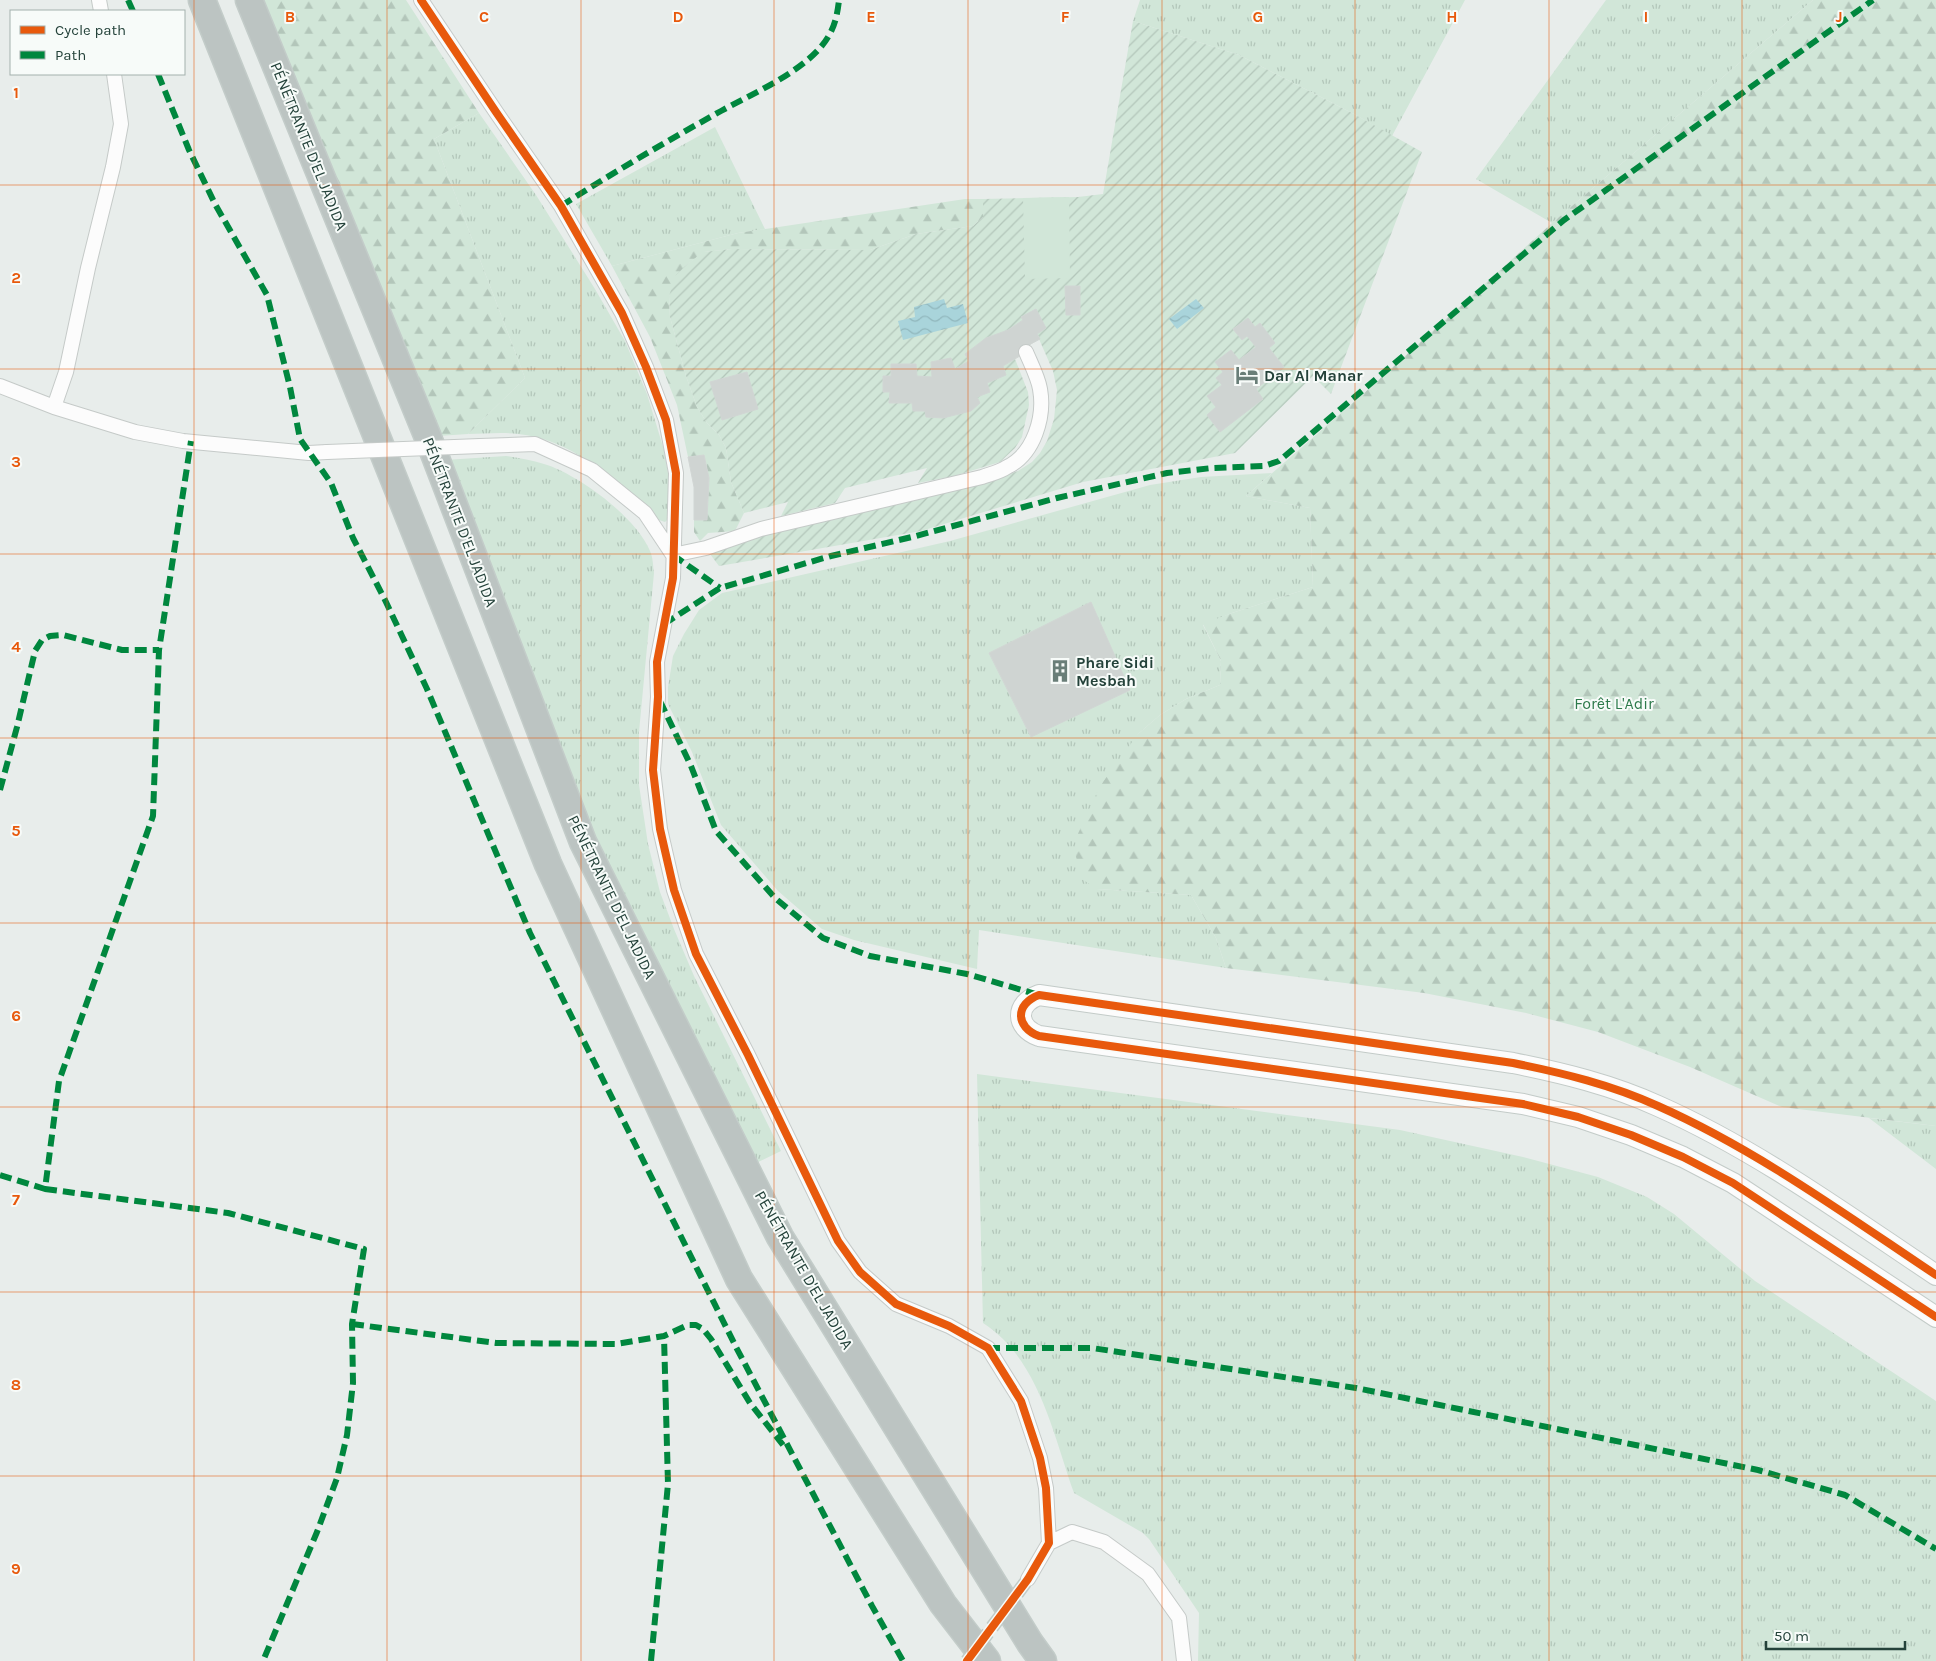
<svg xmlns="http://www.w3.org/2000/svg" width="1936" height="1661" font-family="Karla,sans-serif">
	<defs>
		<pattern id="grass-tufts" width="24" height="20" patternUnits="userSpaceOnUse" patternTransform="scale(1.25)"><rect width="24" height="20" fill="#d1e6d8"/><path d="M3 7l-1-3M5 7V3M7 7l1-3M15 17l-1-3M17 17v-4M19 17l1-3" fill="none" stroke="#b3c6ba"/></pattern>
		<pattern id="forest-firs" width="22" height="20" patternUnits="userSpaceOnUse" patternTransform="scale(1.25)"><rect width="22" height="20" fill="#d1e6d8"/><path d="M5 1l3.5 6h-7zM16 11l3.5 6h-7z" fill="#b3c6ba"/></pattern>
		<pattern id="garden-furrows" width="10" height="10" patternUnits="userSpaceOnUse" patternTransform="scale(1.25)"><rect width="10" height="10" fill="#d1e6d8"/><path d="M-1 1l2-2M0 10L10 0M9 11l2-2" fill="none" stroke="#b3c6ba"/></pattern>
		<pattern id="water-waves" width="16" height="10" patternUnits="userSpaceOnUse" patternTransform="scale(1.25)"><rect width="16" height="10" fill="#a9d4db"/><path d="M0 5q4-4 8 0t8 0" fill="none" stroke="#91b7bd"/></pattern>
	</defs>
	<rect width="100%" height="100%" fill="#e8edeb"/>
	<!-- grass -->
	<path fill="url(#grass-tufts)" d="M1140,0H1465L1392,136L1354,114L1239,55L1133,21Z
		M1606,0H1813L1552,223L1476,179Z
		M479,113L536,195L595,289L625,341L647,394L664,450L670,485L668,519L665,522L659,520C620,484 573,439 518,434C501,432 484,434 468,434L525,378L434,139Z
		M715,127L765,229L738,233L612,266L576,204Z
		M506,456C519,458 532,460 544,464C578,474 636,517 650,551C653,557 653,566 654,573L639,732V785L648,844L660,892L674,929L694,976L781,1151L754,1164L590,835L445,460Z
		M1272,473L1246,496L1310,508L1313,587L1232,613L1203,625L1221,661L1220,685L1186,699L1160,715L1138,734L1097,889L1191,895L1216,938L1226,968L979,930L977,969L854,940L822,929L778,891L721,825L692,752L668,704V687L673,656L684,634L699,610L722,593L950,541L1150,485L1201,477Z
		M977,1074L1400,1130L1523,1157L1598,1177L1647,1197L1674,1214L1755,1281L1936,1401V1661H1198L1199,1613L1149,1539L1143,1533L1074,1493C1053,1434 1039,1359 983,1323Z
		M1869,1118L1936,1126V1169Z"/>
	<!-- forest -->
	<path fill="url(#forest-firs)" d="M259,0H406L479,113L434,139L525,378L468,434L438,436Z
		M1813,0H1936V1126L1782,1107L1690,1067L1598,1032L1526,1013L1424,993L1226,968L1216,938L1191,895L1097,889L1082,879L1075,853L1076,838L1100,786L1138,734L1160,715L1186,699L1220,685L1221,661L1203,624L1232,613L1313,587L1310,508L1246,496L1363,394L1552,223Z
		M965,199H983V217L973,226L916,234L870,250L732,249L704,252L685,266L669,296L670,317L686,376L697,407L707,423L719,435L726,448L731,482L744,513L735,531L708,533L700,541L694,532V520H707L709,478L704,455L688,457L677,405L650,337L612,266L738,233Z"/>
	<!-- garden -->
	<path fill="url(#garden-furrows)" d="M1133,21L1239,55L1354,114L1422,152L1331,394L1313,376L1235,453L1083,482L921,531L719,566L710,554L750,538L980,484L1018,471L1032,462L1040,453L1047,441L1054,419L1057,390L1053,371L1039,339L1028,346L1015,359L1028,392L1029,405L1022,437L1015,448L1000,462L954,476L918,483L927,468L845,488L835,503L781,516L788,502L744,513L731,482L726,448L719,435L707,423L697,407L686,376L670,317L669,296L676,275L685,266L703,252L732,249L870,250L916,234L973,226L983,217V199L1078,197L1103,194Z"/>
	<!-- pitch -->
	<path fill="#d1e6d8" d="M1069,197L1070,278L1025,279L1023,198Z"/>
	<!-- water -->
	<path fill="url(#water-waves)" d="M944,299L947,308L963,304L968,323L903,340L898,321L915,317L914,307Z
		M1196,299L1204,308L1177,329L1169,319Z"/>
	<!-- building -->
	<path fill="#cfd4d2" stroke="#d1d6d4" d="M1065,286H1080V315H1066Z
		M1036,309L1046,328L1037,334L1040,339L1027,346L1030,350L1003,366L1006,375L987,383L990,392L977,397L980,403L971,411L943,418L926,417L925,411H913L912,403H889L890,392H883V376H891V364H916L917,376L932,377L931,362L951,358L955,369L969,361L965,354L986,338L1008,330L1023,320L1021,317Z
		M1248,318L1255,327L1260,323L1275,343L1269,348L1284,367L1256,389L1263,399L1220,432L1207,415L1216,407L1207,396L1222,385L1216,378L1223,372L1215,362L1231,350L1239,360L1256,347L1247,336L1242,340L1233,329Z
		M747,372L758,409L722,420L710,382Z
		M704,455L709,478L707,520H694V487L688,457Z
		M1091,602L1130,690L1031,737L989,653Z"/>
	<g fill="none" stroke-linecap="round" stroke-linejoin="round">
		<!-- street-tunnel -->
		<path stroke="#c1cbc8" stroke-width="14" stroke-dasharray="14 7" stroke-linecap="butt" d="M967,1661L1028,1579"/>
		<defs>
			<path id="street" d="M99,0L101,11
				M421,0L496,112L561,206L622,313L646,367L666,420L676,473L673,578L657,662L658,697L653,770L660,829L674,890L696,954L748,1055L838,1241L860,1272L896,1304L949,1326L988,1348L1021,1401L1040,1458L1046,1488L1049,1543L1028,1579
				M0,386L54,407L135,432L183,441L309,453L327,452
				M54,407L66,372L88,268L113,167L121,124L114,74
				M480,446L535,444L592,470L645,513L673,555L706,548L761,529L982,477C990,474 1000,472 1007,467C1034,454 1045,417 1040,389C1038,377 1031,364 1026,352
				M1049,1543L1072,1532L1104,1542L1148,1574L1179,1618L1184,1661"/>
			<path id="secondary" d="M1936,1275C1846,1215 1757,1150 1658,1106C1612,1085 1563,1073 1513,1063L1039,995C1015,1004 1015,1027 1039,1036L1523,1104L1578,1117L1631,1135L1683,1157L1733,1183L1936,1317"/>
			<path id="highway" d="M202,0L548,864L739,1279L943,1604L987,1661
				M249,0L427,435L583,842L780,1237L1030,1643L1043,1661"/>
		</defs>
		<!-- street casing -->
		<use href="#street" stroke="#c5cac8" stroke-width="16"/>
		<!-- secondary casing -->
		<use href="#secondary" stroke="#c3cbc8" stroke-width="22"/>
		<!-- highway casing -->
		<use href="#highway" stroke="#c3ccc9" stroke-width="29"/>
		<!-- street -->
		<use href="#street" stroke="#fcfcfc" stroke-width="14"/>
		<!-- secondary -->
		<use href="#secondary" stroke="#fcfcfc" stroke-width="20"/>
		<!-- highway -->
		<use href="#highway" stroke="#bcc4c2" stroke-width="26"/>
		<defs>
			<path id="street-bridge" d="M327,452L480,446"/>
		</defs>
		<!-- street-bridge casing -->
		<use href="#street-bridge" stroke="#c5cac8" stroke-width="16" stroke-linecap="butt"/>
		<!-- street-bridge -->
		<use href="#street-bridge" stroke="#fcfcfc" stroke-width="14"/>
		<!-- quiet -->
		<path stroke="#00873e" stroke-width="6" stroke-dasharray="12 6" stroke-linecap="butt" d="M128,0L133,11
			M158,74L189,150L215,204L267,295L290,387L300,439L331,483L353,538L385,600L427,689L530,933L736,1347L872,1606L903,1661
			M561,206C614,172 667,141 721,111C752,94 796,75 820,48C833,33 837,19 839,0
			M673,555L720,588
			M664,624L720,588L831,556L916,536L1057,498L1167,473L1212,468L1264,466L1279,461L1564,220L1873,0
			M660,701L691,766L716,831L775,898L823,938L870,956L967,974L1039,995
			M0,790L17,727L35,651L42,640L50,636L63,635L122,650H159
			M0,1175L45,1189L59,1081L153,816L159,650L191,441
			M45,1189L228,1213L364,1249L352,1324L353,1383L347,1435L337,1478L317,1532L263,1661
			M352,1324L496,1343L616,1344L664,1336L688,1325H696L703,1329L711,1339L750,1403L783,1445
			M988,1348H1092L1356,1388L1758,1470L1845,1495L1936,1549
			M651,1661L668,1484L664,1336"/>
		<defs>
			<path id="cycleway" d="M421,0L496,112L561,206L622,313L646,367L666,420L676,473L673,578L657,662L658,697L653,770L660,829L674,890L696,954L748,1055L838,1241L860,1272L896,1304L949,1326L988,1348L1021,1401L1040,1458L1046,1488L1049,1543L1028,1579L967,1661
				M1936,1275C1846,1215 1757,1150 1658,1106C1612,1085 1563,1073 1513,1063L1039,995C1015,1004 1015,1027 1039,1036L1523,1104L1578,1117L1631,1135L1683,1157L1733,1183L1936,1317"/>
		</defs>
		<!-- cycleway casing -->
		<use href="#cycleway" stroke="#f7fbf9" stroke-width="11"/>
		<!-- cycleway -->
		<use href="#cycleway" stroke="#e8590c" stroke-width="8"/>
	</g>
	<!-- grid -->
	<path fill="none" stroke="#e8590c" stroke-width="1" stroke-opacity="0.55" d="M194,0V1661M387,0V1661M581,0V1661M774,0V1661M968,0V1661M1162,0V1661M1355,0V1661M1549,0V1661M1742,0V1661M0,185H1936M0,369H1936M0,554H1936M0,738H1936M0,923H1936M0,1107H1936M0,1292H1936M0,1476H1936"/>
	<!-- icons -->
	<defs>
		<symbol id="hotel-bare" viewBox="-9 -9 18 18"><path d="M-6-4.5h1.5V1H6V5H4.5V3h-9V5H-6ZM-4 0a1.8 1.8 0 1 1 3.6 0ZM.5 0V-2.5h3Q6-2.5 6 0Z" fill="#697e78" stroke="#f7fbf9" stroke-width="2.5" paint-order="stroke"/></symbol>
		<symbol id="building-bare" viewBox="-9 -9 18 18"><path d="M-4-6H4V6H1V3H-1V6H-4ZM-2.5-4.3h1.7v1.8h-1.7ZM.8-4.3h1.7v1.8H.8ZM-2.5-1h1.7V.8h-1.7ZM.8-1h1.7V.8H.8Z" fill="#697e78" stroke="#f7fbf9" stroke-width="2.5" paint-order="stroke"/></symbol>
	</defs>
	<g fill-rule="evenodd">
		<use href="#hotel-bare" x="1231" y="359" width="32" height="32"/>
		<use href="#building-bare" x="1044" y="655" width="32" height="32"/>
	</g>
	<g text-anchor="middle" dominant-baseline="central" stroke-width="4" stroke-linejoin="round" paint-order="stroke">
		<!-- street labels -->
		<g font-size="16" fill="#24423a" stroke="#f7fbf9">
			<text transform="translate(309 146) rotate(68)">PÉNÉTRANTE D'EL JADIDA</text>
			<text transform="translate(460 522) rotate(69)">PÉNÉTRANTE D'EL JADIDA</text>
			<text transform="translate(612 897) rotate(64)">PÉNÉTRANTE D'EL JADIDA</text>
			<text transform="translate(804 1270) rotate(60)">PÉNÉTRANTE D'EL JADIDA</text>
		</g>
		<!-- poi labels -->
		<g font-size="16" font-weight="bold" fill="#24423a" stroke="#f7fbf9" text-anchor="start">
			<text x="1264" y="375">Dar Al Manar</text>
			<text x="1076" y="662">Phare Sidi<tspan x="1076" dy="18">Mesbah</tspan></text>
		</g>
		<!-- park labels -->
		<g font-size="16" fill="#2d7a4b" stroke="#f7fbf9">
			<text x="1614" y="703">Forêt L'Adir</text>
		</g>
	</g>
	<g font-size="16" text-anchor="middle" font-weight="bold" fill="#e8590c" stroke="#f7fbf9" stroke-width="4" stroke-linejoin="round" paint-order="stroke">
		<text x="290" y="22">B</text>
		<text x="484" y="22">C</text>
		<text x="678" y="22">D</text>
		<text x="871" y="22">E</text>
		<text x="1065" y="22">F</text>
		<text x="1258" y="22">G</text>
		<text x="1452" y="22">H</text>
		<text x="1646" y="22">I</text>
		<text x="1839" y="22">J</text>
		<text x="16" y="98">1</text>
		<text x="16" y="283">2</text>
		<text x="16" y="467">3</text>
		<text x="16" y="652">4</text>
		<text x="16" y="836">5</text>
		<text x="16" y="1021">6</text>
		<text x="16" y="1205">7</text>
		<text x="16" y="1390">8</text>
		<text x="16" y="1574">9</text>
	</g>
	<!-- legend -->
	<rect x="10" y="10" width="175" height="65" fill="#f7fbf9" stroke="#a3b1ad"/>
	<rect x="20" y="26" width="25" height="8" fill="#e8590c" stroke="#a3b1ad"/>
	<text x="55" y="35" font-size="15" fill="#24423a">Cycle path</text>
	<rect x="20" y="51" width="25" height="8" fill="#00873e" stroke="#a3b1ad"/>
	<text x="55" y="60" font-size="15" fill="#24423a">Path</text>
	<!-- scale -->
	<path d="M1766 1641v8h139v-8" fill="none" stroke="#24423a" stroke-width="2.5"/>
	<text x="1774" y="1641" font-size="15" fill="#24423a" stroke="#f7fbf9" stroke-width="4" paint-order="stroke">50 m</text>
</svg>
